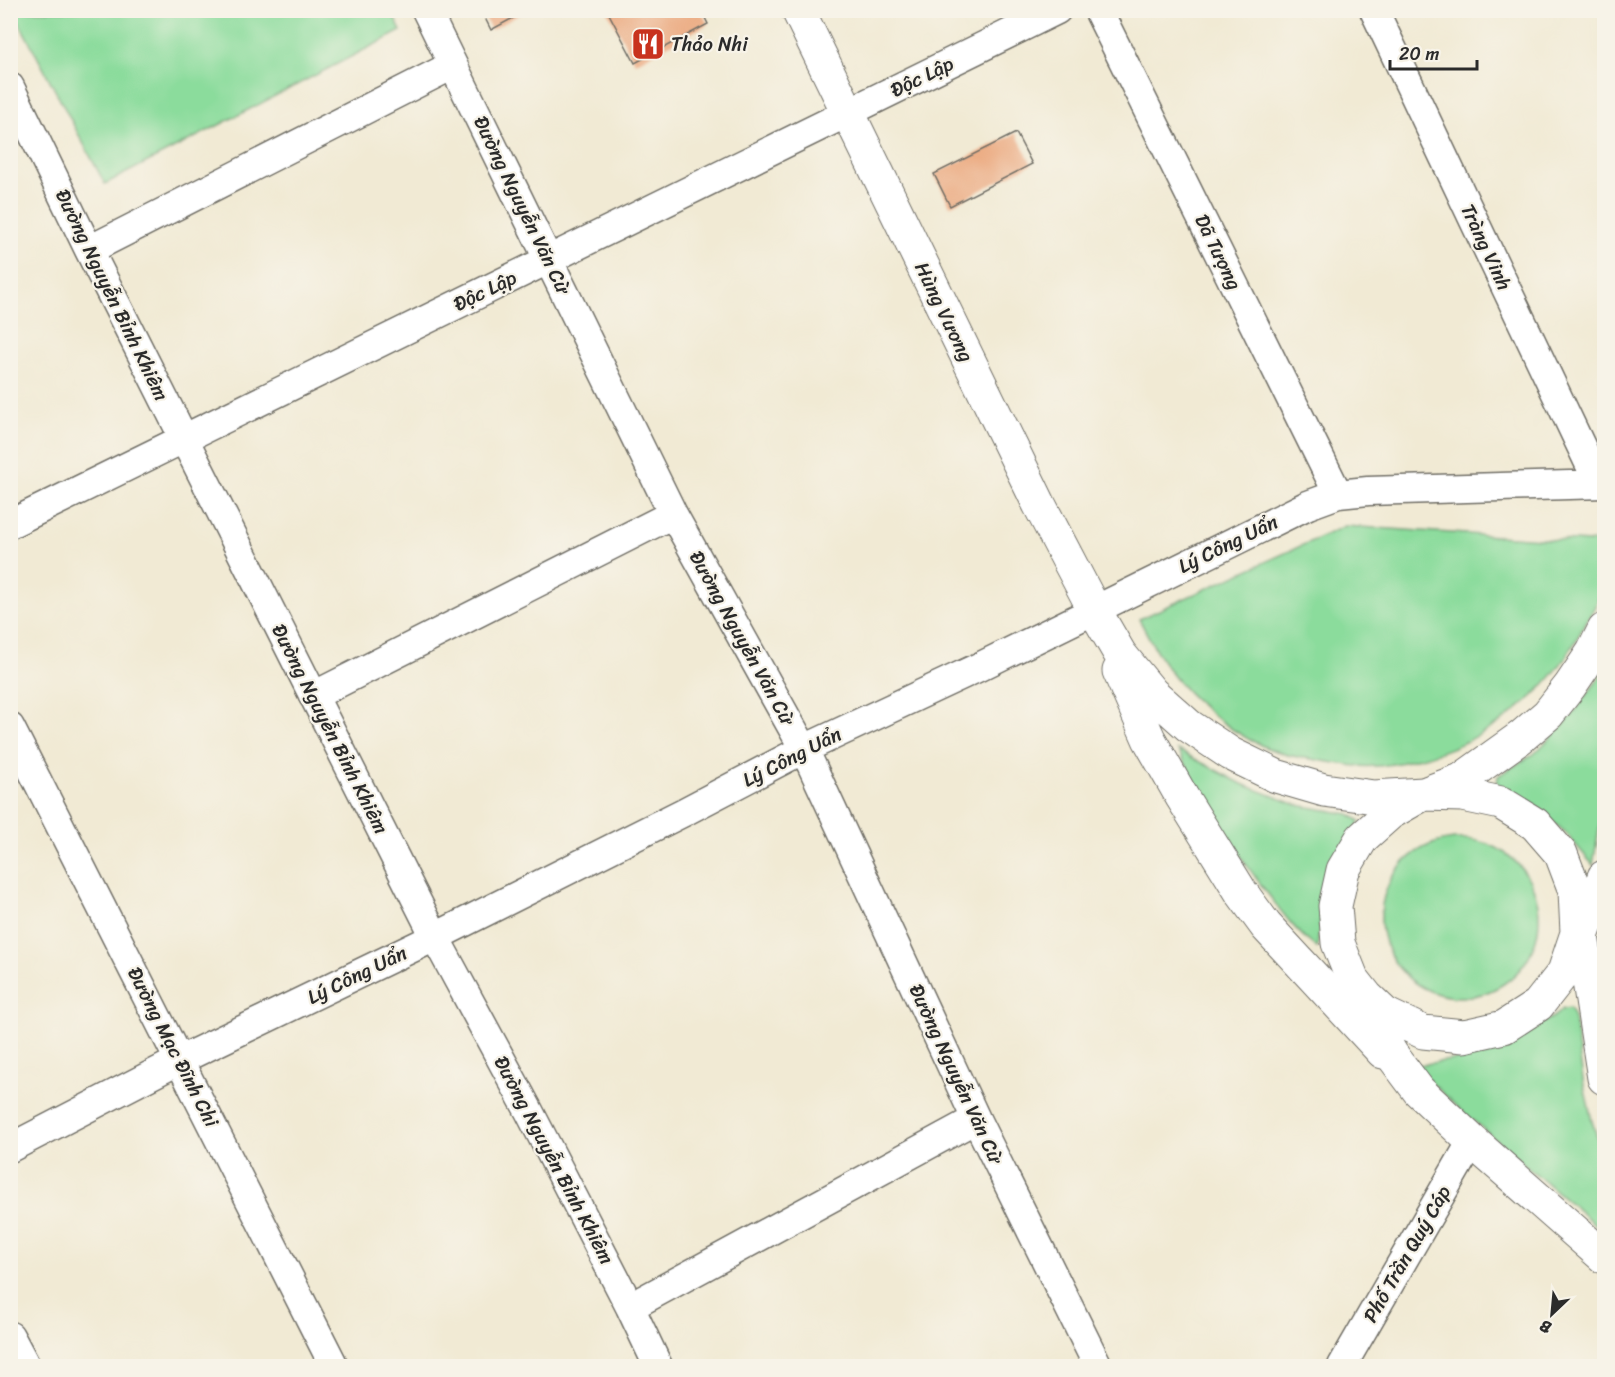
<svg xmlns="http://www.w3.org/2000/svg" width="1615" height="1377" font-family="Sriracha,sans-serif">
	<rect width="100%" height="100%" fill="#f7f3e8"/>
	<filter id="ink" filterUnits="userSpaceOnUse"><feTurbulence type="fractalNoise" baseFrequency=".0167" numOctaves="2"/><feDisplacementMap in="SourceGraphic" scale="12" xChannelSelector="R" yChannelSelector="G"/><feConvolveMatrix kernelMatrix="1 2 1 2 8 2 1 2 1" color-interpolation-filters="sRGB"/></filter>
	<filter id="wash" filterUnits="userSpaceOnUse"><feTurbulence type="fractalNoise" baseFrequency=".008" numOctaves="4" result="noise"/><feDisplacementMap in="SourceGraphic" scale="24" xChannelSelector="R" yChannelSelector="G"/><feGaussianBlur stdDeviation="1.35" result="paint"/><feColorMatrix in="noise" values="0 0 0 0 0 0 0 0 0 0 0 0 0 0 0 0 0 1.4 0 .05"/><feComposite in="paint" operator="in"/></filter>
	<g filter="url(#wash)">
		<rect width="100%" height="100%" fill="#f1ead4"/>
		<!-- green -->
		<path fill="#8bdc9c" stroke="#5b8464" stroke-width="1.5" d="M13,11H391L401,31L105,184Z
			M1345,526L1604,543C1605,554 1606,568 1604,579C1602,598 1589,616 1580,633C1547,697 1485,743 1416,759C1397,764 1377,768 1357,766C1344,765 1330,762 1317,760C1305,758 1292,757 1281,753C1236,739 1191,702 1164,663C1155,650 1147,634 1139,619Z
			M1604,671V798L1593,865L1565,832L1529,802L1497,784L1498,776L1534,754L1570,718Z
			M1178,750L1242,784L1297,805L1349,814L1360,821L1324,892L1317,948C1296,932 1284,915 1268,894C1233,849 1205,801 1178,750Z
			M1381 918a79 79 0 1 1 158 0a79 79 0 1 1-158 0Z
			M1570,1008L1574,1018L1584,1086L1592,1121L1604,1159V1232L1454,1104L1427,1078L1418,1065L1471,1057L1509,1041L1553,1017L1563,1009Z"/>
		<g id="blocks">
			<!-- building -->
			<path fill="#ecae86" d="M481,10H528L491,30Z
				M607,10H701L708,24L635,63Z
				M1016,133L1032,164L950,206L934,174Z"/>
		</g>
	</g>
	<g filter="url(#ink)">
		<use href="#blocks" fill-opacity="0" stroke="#706e66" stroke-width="1.5"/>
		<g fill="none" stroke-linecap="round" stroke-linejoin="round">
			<defs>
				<path id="minor" d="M426,10L673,514L804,749L976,1119L1098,1366
					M1098,10L1338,494
					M1374,10L1599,484
					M10,87L89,250L435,937L529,1111L630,1307L658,1366
					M89,250L453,65
					M10,524L1057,10
					M313,696L673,514
					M10,727L334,1366
					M10,1148L180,1060L435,937L684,812L804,749L979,667L1308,505L1338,494L1368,491L1604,484
					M630,1307L976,1119
					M10,1336L26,1366
					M1342,1366L1472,1141"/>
				<path id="major" d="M798,10L1039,504L1095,611L1120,654L1152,693L1189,726L1231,754L1276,776L1324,790L1374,797L1423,794
					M1119,671L1149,739L1182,797L1241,892L1266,926L1383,1052"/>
				<path id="highway" d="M1429,792L1461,780L1521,737L1548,714L1570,686L1593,652L1604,630
					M1575,891L1577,933L1564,972L1538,1005L1504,1027L1464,1036L1423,1032L1385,1014L1367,997L1352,978L1338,943L1335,906L1343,870L1362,838L1390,813L1423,794L1463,795L1501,803L1535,824L1561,854L1575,891L1604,1078
					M1582,936L1604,877
					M1361,999L1373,1023L1392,1055L1419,1091L1472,1141L1604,1257"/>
			</defs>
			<!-- minor casing -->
			<use href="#minor" stroke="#706e66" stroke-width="31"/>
			<!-- major casing -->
			<use href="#major" stroke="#706e66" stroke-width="35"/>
			<!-- highway casing -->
			<use href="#highway" stroke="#706e66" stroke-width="35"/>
			<!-- minor -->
			<use href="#minor" stroke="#fff" stroke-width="28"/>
			<!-- major -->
			<use href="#major" stroke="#fff" stroke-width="33"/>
			<!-- highway -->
			<use href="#highway" stroke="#fff" stroke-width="33"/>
		</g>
	</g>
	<!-- icons -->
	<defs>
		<symbol id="restaurant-square" viewBox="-11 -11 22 22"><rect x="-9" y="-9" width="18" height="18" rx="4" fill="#c8321e" stroke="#f7f3e8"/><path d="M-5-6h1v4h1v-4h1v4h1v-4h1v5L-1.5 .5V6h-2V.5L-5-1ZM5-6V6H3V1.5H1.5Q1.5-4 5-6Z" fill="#fff"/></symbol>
	</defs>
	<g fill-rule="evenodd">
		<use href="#restaurant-square" x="629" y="25" width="38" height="38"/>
	</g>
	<g text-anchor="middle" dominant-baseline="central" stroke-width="4.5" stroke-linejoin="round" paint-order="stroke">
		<!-- poi labels -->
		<g font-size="20" fill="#2b2b2b" stroke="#f7f3e8" text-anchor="start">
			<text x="671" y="44">Thảo Nhi</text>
		</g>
		<!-- street labels -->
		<g font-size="20" fill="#2b2b2b" stroke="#f7f3e8">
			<text transform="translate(922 77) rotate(-26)">Độc Lập</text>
			<text transform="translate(522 205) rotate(64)">Đường Nguyễn Văn Cừ</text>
			<text transform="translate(1486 247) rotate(65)">Tràng Vinh</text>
			<text transform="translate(1218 252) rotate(64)">Dã Tượng</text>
			<text transform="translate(485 291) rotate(-26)">Độc Lập</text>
			<text transform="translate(112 295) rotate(64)">Đường Nguyễn Bỉnh Khiêm</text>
			<text transform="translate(944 312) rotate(64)">Hùng Vương</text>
			<text transform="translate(1228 544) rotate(-26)">Lý Công Uẩn</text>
			<text transform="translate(742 638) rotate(61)">Đường Nguyễn Văn Cừ</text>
			<text transform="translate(330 729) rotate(63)">Đường Nguyễn Bỉnh Khiêm</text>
			<text transform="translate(792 757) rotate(-27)">Lý Công Uẩn</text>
			<text transform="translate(357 975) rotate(-26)">Lý Công Uẩn</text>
			<text transform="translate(173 1047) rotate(63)">Đường Mạc Đĩnh Chi</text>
			<text transform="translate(956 1074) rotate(65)">Đường Nguyễn Văn Cừ</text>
			<text transform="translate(554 1160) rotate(62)">Đường Nguyễn Bỉnh Khiêm</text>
			<text transform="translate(1407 1254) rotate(-60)">Phố Trần Quý Cáp</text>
		</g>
	</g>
	<!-- margin -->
	<rect width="1615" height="1377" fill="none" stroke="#f7f3e8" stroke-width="36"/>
	<!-- north arrow -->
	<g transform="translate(1552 1314) rotate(206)" stroke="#f7f3e8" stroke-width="4.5" paint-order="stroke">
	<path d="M0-4.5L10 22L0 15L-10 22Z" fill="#2b2b2b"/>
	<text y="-9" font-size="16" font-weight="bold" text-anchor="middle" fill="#2b2b2b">B</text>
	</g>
	<!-- scale -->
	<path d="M1390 60v9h87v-9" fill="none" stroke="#2b2b2b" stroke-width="3"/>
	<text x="1399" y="60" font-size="18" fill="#2b2b2b" stroke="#f7f3e8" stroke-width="4.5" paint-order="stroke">20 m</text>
</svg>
